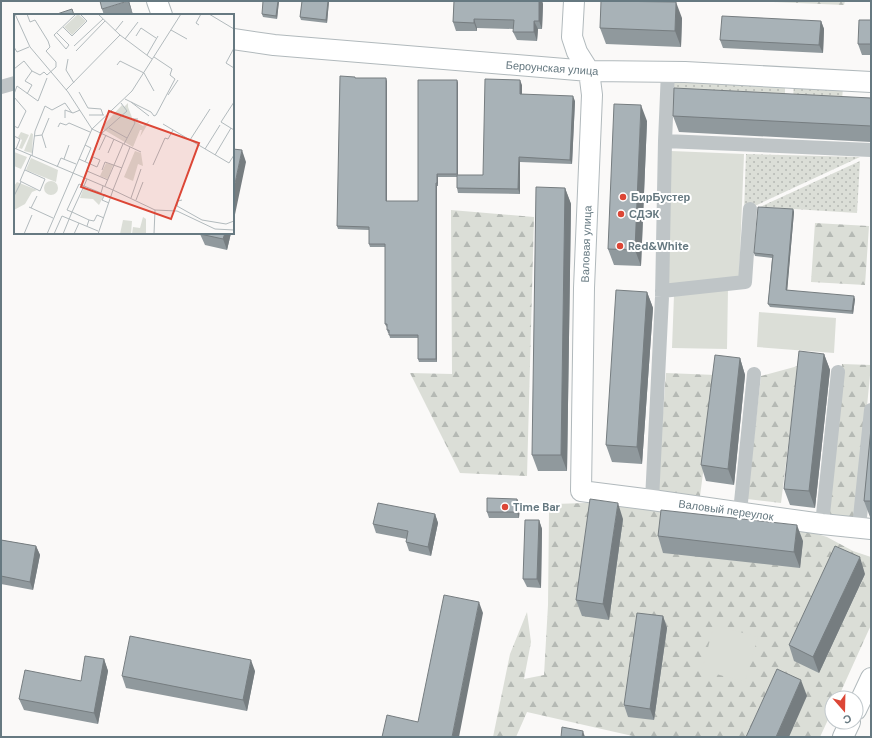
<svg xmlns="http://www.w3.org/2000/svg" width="872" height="738" font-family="'DM Sans',sans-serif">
	<defs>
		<pattern id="grass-dots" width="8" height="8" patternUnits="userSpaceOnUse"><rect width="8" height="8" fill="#dbded7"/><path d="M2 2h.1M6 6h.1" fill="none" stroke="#b5b9b4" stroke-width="1.8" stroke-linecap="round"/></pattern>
		<pattern id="forest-firs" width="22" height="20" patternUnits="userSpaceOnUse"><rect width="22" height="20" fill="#dbded7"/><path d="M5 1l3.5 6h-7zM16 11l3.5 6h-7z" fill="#b5b9b4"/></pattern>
	</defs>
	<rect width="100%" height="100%" fill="#faf9f8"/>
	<!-- grass -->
	<path fill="url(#grass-dots)" d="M674,78L785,83V98L673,93Z
		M794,83L843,86L842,101L793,99Z
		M746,154L860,157L744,211Z
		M860,161L857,213L760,207Z"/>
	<!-- forest -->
	<path fill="url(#forest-firs)" d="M751,1H845L844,5Z
		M451,210L534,217L527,476L460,473L410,373L452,374Z
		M815,223L869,226L865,285L811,282Z
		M842,364L871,365L856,520L829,518Z
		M798,366L781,503L747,499L761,376Z
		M666,373L716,375L700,496L657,491Z
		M613,502L667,513L788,525L827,537L853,551L871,557V625L838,698H832V711L820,737H637L527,712L516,737H493L510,654L527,612L531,642L524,679L544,675L548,605L549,513L555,504Z"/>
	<!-- green -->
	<path fill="#dbded7" d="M671,151L744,154L739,280L666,287Z
		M728,289L727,349L672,348L674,295Z
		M759,312L836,318L834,353L757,347Z
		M714,625L758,637L745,682L702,670Z"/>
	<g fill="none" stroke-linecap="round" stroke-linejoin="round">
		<defs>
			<path id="secondary" d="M157,1L162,15
				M574,1L572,37L577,52L589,71L592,95L584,288L581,491L652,500L822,524L871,529
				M233,39L274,45L589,71L685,72L871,82
				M856,710L871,678
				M843,737L850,722"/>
		</defs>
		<!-- secondary casing -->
		<use href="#secondary" stroke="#b1b9bc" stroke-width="22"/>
		<!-- street -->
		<path stroke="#bfc5c7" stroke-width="14" d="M1,87L15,83
			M665,141L871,150
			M662,291L745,282L750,209
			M652,500L662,297L665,141L668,71
			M740,512L754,374
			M822,524L838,372
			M859,527L871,410"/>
		<!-- secondary -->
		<use href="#secondary" stroke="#fff" stroke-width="20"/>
	</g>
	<!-- wall -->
	<path fill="#90999d" d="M129,1L133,15H104L102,9Z
		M279,1L277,19L263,17L262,14Z
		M302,1H329L327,23L301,20L300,17Z
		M454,1H542L543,4L542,29H538L537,41L517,40L513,32L514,29L477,28V31H456L453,22Z
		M682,18L681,47L606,44L600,28Z
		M871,20V55H862L858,44Z
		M821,21L824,29L823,53L723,48L720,40Z
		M356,78L387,81V201H418L457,80L458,83V175H483L522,85V94L575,101L572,164L520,162V194L458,193L457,188V177H438V186H437V362H419L418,359V338H390L389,333H388L387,330V327L386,326L385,324V247H370L369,244V230L338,229L337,226Z
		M871,98V142L679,132L673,116Z
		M647,121L641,266L614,265L608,249Z
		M565,188L571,204L567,471H538L532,455Z
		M793,209L794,212L787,290L855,299L853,314L770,307L768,304L772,258L755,256L754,253Z
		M231,233L227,250L205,245L200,234Z
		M647,292L653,308L642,464L612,462L606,445Z
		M824,354L830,370L815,508L790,505L784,489Z
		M740,358L745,375L734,485L706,481L701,465Z
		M871,428V517H870L864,501Z
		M520,504L519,518H489L487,512Z
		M435,514L438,523L431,556L409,551L406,542L407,539L376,533L373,524Z
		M623,519L609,620L582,616L576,600Z
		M539,520L542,529L541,588L527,587L523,579Z
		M658,536L803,541L800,568L663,553Z
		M1,540L36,546L40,555L33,590L1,584Z
		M865,574L819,673L794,661L789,645Z
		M663,616L667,628L654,720L628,717L624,705Z
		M104,659L108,671L98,724L24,710L19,699L81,681Z
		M255,671L247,711L126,688L122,676Z"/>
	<!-- shaded-wall -->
	<path fill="#767d80" d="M128,1H129L133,15Z
		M278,1H279L277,19L276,16Z
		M328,1H329L327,23L326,20Z
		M539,1H542L543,4L542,29L539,21Z
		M676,2L682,18L681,47L675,31Z
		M474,19L477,28V31L474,23Z
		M534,21L538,29L537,41L534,32Z
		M821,21L824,29L823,53L819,45Z
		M386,78L387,81V204L386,201Z
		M457,80L458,83V177L457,174Z
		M520,80L522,85V99L520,94Z
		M573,96L575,101L572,164L570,160Z
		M641,105L647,121L641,266L635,250Z
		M242,150L246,162L233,224V193Z
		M519,157L520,162V194L518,189Z
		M437,174L438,177V186L437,183Z
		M436,183L437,186V362L436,359Z
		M565,188L571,204L567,471L561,455Z
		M793,209L794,212L787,293L786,290Z
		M225,233H231L227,250L223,239Z
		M647,292L653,308L642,464L637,447Z
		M854,296L855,299L853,314L852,311Z
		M824,354L830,370L815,508L809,491Z
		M740,358L745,375L734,485L728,469Z
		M517,499L520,504L519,518L517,512Z
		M618,503L623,519L609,620L603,604Z
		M435,514L438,523L431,556L428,547Z
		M539,520L542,529L541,588L537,579Z
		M797,525L803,541L800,568L794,552Z
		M36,546L40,555L33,590L30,582Z
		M860,557L865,574L819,673L813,657Z
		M479,602L483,613L459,737H452Z
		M663,616L667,628L654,720L650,709Z
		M104,659L108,671L98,724L94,713Z
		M251,660L255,671L247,711L243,700Z
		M801,680L807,696L789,737H776Z
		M583,731L585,737H582Z"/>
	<!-- building -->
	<path fill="#a8b2b7" stroke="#767d80" d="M100,1H128L102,9Z
		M263,1H278L276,16L262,14Z
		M302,1H328L326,20L300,17Z
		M454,1H539V21H534V32H513L514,20L474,19V23L453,22Z
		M601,1L676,2L675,31L600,28Z
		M72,9L74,15H54Z
		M722,16L821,21L819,45L720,40Z
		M859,20H871V44H858Z
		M340,76L355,77V78H386V201H418V80H457V174H437V183H436V359H418V335H389V330H387V324H385V244H369V227L337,226Z
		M485,79L520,80V94L573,96L570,160L519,157L518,189L457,188V175H483Z
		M674,88L871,98V126L673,116Z
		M614,104L641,105L635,250L608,249Z
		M233,149L242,150L233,193Z
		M536,187L565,188L561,455H532Z
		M758,207L793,209L786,290L854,296L852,311L768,304L773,255L754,253Z
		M201,233H225L223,239L200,234Z
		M616,290L647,292L637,447L606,445Z
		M799,351L824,354L809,491L784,489Z
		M715,355L740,358L728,469L701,465Z
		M871,428V501H864Z
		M487,498L517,499V512H487Z
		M590,499L618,503L603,604L576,600Z
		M378,503L435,514L428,547L406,542L408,531L373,524Z
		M661,510L797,525L794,552L658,536Z
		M525,520H539L537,579H523Z
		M1,540L36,546L30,582L1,576Z
		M835,546L860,557L813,657L789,645Z
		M444,595L479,602L452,737H382L387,715L418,722Z
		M637,613L663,616L650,709L624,705Z
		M130,636L251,660L243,700L122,676Z
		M85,656L104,659L94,713L19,699L25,670L81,681Z
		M777,669L801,680L776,737H746Z
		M562,727L583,731L582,737H561Z"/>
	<!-- markers -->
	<g fill="#dc4636" stroke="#fff" stroke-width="1.5">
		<circle cx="623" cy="197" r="4"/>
		<circle cx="621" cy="214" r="4"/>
		<circle cx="620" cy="246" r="4"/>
		<circle cx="505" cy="507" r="4"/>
	</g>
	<g text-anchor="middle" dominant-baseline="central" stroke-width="4" stroke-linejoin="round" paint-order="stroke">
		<!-- street labels -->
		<g font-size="11" fill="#667981" stroke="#fff">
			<text transform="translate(552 68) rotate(4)">Бероунская улица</text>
			<text transform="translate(586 244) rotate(-88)">Валовая улица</text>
			<text transform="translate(726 510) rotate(8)">Валовый переулок</text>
		</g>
		<!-- poi labels -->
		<g font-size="11" font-weight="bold" fill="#667981" stroke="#fff" text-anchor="start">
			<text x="631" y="197">БирБустер</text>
			<text x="629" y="214">СДЭК</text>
			<text x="628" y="246">Red&amp;White</text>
			<text x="513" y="507">Time Bar</text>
		</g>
	</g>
	<!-- overview -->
	<g transform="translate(14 14)">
		<rect width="220" height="220" fill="#faf9f8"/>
		<path d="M7,118L15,121L8,135L5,134L8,126L4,123ZM17,119L19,120L18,139L10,137Z" fill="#dbded7"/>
		<path d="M114,89V93L119,106L129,112L136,106L126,123L128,116H126L119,133L87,114L108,91L110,93ZM121,137L127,139L129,152L124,150L119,167L110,163ZM17,144L44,156L42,168L12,156ZM3,168L23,176L18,178L11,190L0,196V172ZM70,173L90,181L85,191L79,185L66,184ZM129,203L132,205V220H118L119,213L126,214Z" fill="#dbded7"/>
		<path d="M64,0L72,7L58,21L50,13ZM0,138L13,143L7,155L0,152ZM92,149L99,151L94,165L86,162ZM30 174a7 7 0 1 1 14 0a7 7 0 1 1-14 0ZM109,206L118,207L117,220H106Z" fill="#dbded7"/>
		<path fill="none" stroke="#b2babd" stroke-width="1" d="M1,0L16,33L54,78L78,115M84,0L106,21L138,45M195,0L220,15M185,11L182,9L187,0M49,13L58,22L73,7L66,0M157,16L173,25M101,17L109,7M43,19L55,31L52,35L40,21L62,0M122,22L127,14L142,24M111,25L124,8M60,32L89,5M0,33L3,38L15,33M220,34L212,49L220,54M62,37L91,7M133,41L144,22M54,45L52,56L60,69M103,51L106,47L130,59L140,77M0,55L10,47L18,57L26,61L30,58L33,61L42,53V48L32,37L36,33L34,27L21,6L16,8L13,0M52,76L106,21M65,78L74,94L87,95L89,101M0,80L3,72L24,87L33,64M13,80L18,71L11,67L18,57M154,81L164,66M0,83L12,97L4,114L0,112M111,85L137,98L140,102L142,101L161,65L156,61L158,55L140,43M117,88L135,102M220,88L207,108L220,116M75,101H90M51,104V96L59,99L66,96M149,110L215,149L220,141M44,113L46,109L52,111L55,109L76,118M95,114L113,124M78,115L127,138M28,121L32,134M0,122L6,125L2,135M20,122L28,121L35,104M176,126L196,95M110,130L121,109L119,105H124M116,133L99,176L141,196L163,197L201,215L220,216M0,134L59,159M81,134L88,119L113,97L107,89M191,135L206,111M85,136L92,121M94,139L100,125M201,141L217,114M18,142L21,117L31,92L38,96L51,89L58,99M50,145L55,131M65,145L83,153L86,146L79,143L76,150M71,148L77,134L71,131M75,151L73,157L94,166M139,151L151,124L154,125L159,116M43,153L47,144L62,150M11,156L31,165L26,177L6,167L17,141M88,156L91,148L108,154M59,159L99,176L84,220M91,172L109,130M91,180L88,186L95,189M0,182L7,168M117,184L127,155M122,186L129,168M168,186L164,187L163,192L188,206L212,210L220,207M15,193L39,204M17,194L23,182M75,206L58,198L70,172L87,179L89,172M73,212L75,206L80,207L83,201L90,204M10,220L18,201M33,220L78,115L118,77L167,0M40,220L48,202L84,217M49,220L58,198L53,196L65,170L70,172L73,165M60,220L65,209M140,220L141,196"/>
		<path fill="#dc4636" fill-opacity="0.15" stroke="#dc4636" stroke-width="2" d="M95,97L185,129L157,205L67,173Z"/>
		<rect width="220" height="220" fill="none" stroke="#667981" stroke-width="2"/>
	</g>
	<!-- border -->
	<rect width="872" height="738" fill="none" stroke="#667981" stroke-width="4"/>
	<!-- north arrow -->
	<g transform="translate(844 710) rotate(160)"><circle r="19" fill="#ffffff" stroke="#c2c9cd"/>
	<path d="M0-3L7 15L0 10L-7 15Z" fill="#dc4636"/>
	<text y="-6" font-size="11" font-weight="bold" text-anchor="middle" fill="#667981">С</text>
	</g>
</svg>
